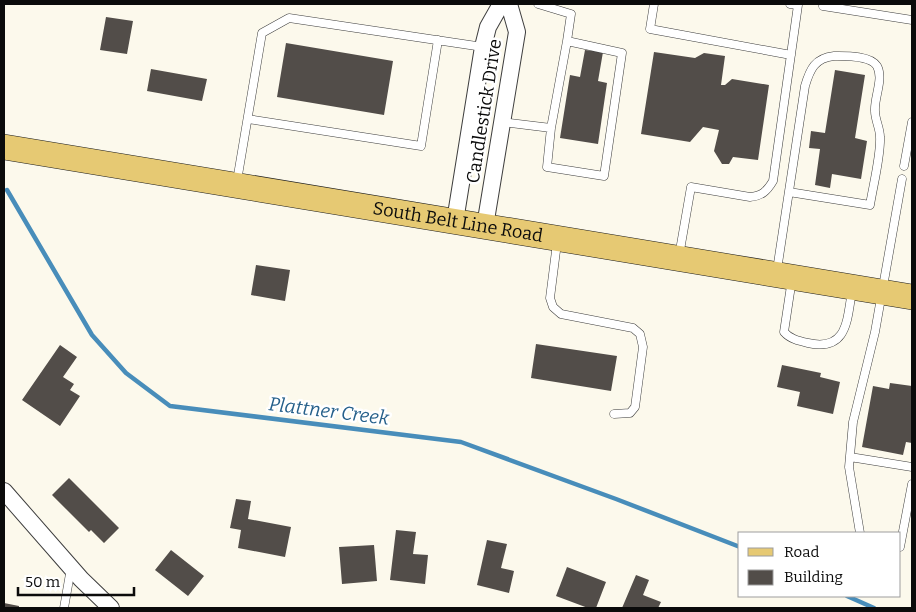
<svg xmlns="http://www.w3.org/2000/svg" width="916" height="612" font-family="Bitter,serif">
	<rect width="100%" height="100%" fill="#fcf9ec"/>
	<g fill="none" stroke-linecap="round" stroke-linejoin="round">
		<!-- stream -->
		<path stroke="#488dba" stroke-width="4.5" d="M7,190L92,335L126,373L170,406L461,442L616,499L740,547
			M847,596L874,608"/>
	</g>
	<!-- building -->
	<path fill="#524d49" d="M106,17L133,21L127,54L100,50Z
		M286,43L393,61L384,115L277,97Z
		M585,50L603,52L598,81L607,83L598,144L560,138L570,75L580,77Z
		M654,52L695,58L704,53L725,56L721,85H725L732,79L769,85L758,160L733,157L729,164H722L714,151L719,130L703,127L690,142L641,134Z
		M151,69L207,79L202,101L147,91Z
		M835,70L865,75L855,138L867,141L861,179L832,174L830,188L815,185L820,149L809,148L811,131L825,133Z
		M256,265L290,270L285,301L251,295Z
		M536,344L617,356L611,391L531,378Z
		M60,345L77,357L63,377L74,384L70,390L80,396L60,426L22,400Z
		M782,365L821,373L820,377L840,382L833,414L797,406L800,392L777,387Z
		M890,383L912,386V443L906,442L903,455L862,447L873,386L889,389Z
		M69,478L119,528L104,543L91,530L89,532L52,495Z
		M236,499L251,501L248,519L291,527L285,557L238,548L241,530L230,528Z
		M396,530L416,532L413,554L428,555L425,584L390,580Z
		M487,540L507,544L501,568L514,571L509,593L477,585Z
		M374,545L377,581L342,584L339,547Z
		M171,550L204,576L188,596L155,570Z
		M567,567L606,582L596,608H588L556,596Z
		M636,575L649,580L643,595L661,602L658,608H622Z
		M4,603L19,606V608H4Z"/>
	<g fill="none" stroke-linecap="round" stroke-linejoin="round">
		<defs>
			<path id="service" d="M654,4L650,29L791,55
				M823,6L912,20
				M248,119L421,146L438,40
				M502,122L551,128L547,167L604,176L622,53L567,41L571,14L538,4
				M551,128L567,41
				M904,166L912,122
				M237,181L262,33L289,18L483,47
				M557,243L550,298L553,307L561,314L633,328L640,334L643,347L635,407L630,413L614,414
				M679,256L691,187L750,197C762,196 767,191 773,181L798,5L790,4
				M777,270L805,86C810,69 815,58 834,56C845,56 870,55 877,66C884,79 874,97 875,111C875,120 880,128 880,137C881,155 873,186 870,205L789,192
				M792,279L784,332C790,339 799,341 808,343C848,352 847,319 852,291
				M850,457L912,467
				M860,533L849,467L853,422L875,332L902,179
				M900,547L912,484
				M64,608L71,568"/>
			<path id="minor" d="M455,221L483,47L488,27L501,4
				M485,226L517,32L509,4
				M4,491L81,579L111,608"/>
			<g id="primary">
				<path id="s1" d="M4,147L912,297"/>
			</g>
		</defs>
		<!-- service casing -->
		<use href="#service" stroke="#3e3e3e" stroke-width="9"/>
		<!-- minor casing -->
		<use href="#minor" stroke="#3e3e3e" stroke-width="18"/>
		<!-- primary casing -->
		<use href="#primary" stroke="#1c1c1c" stroke-width="26"/>
		<!-- service -->
		<use href="#service" stroke="#fff" stroke-width="8"/>
		<!-- minor -->
		<use href="#minor" stroke="#fff" stroke-width="16"/>
		<!-- primary -->
		<use href="#primary" stroke="#e6c973" stroke-width="25"/>
	</g>
	<g text-anchor="middle" dominant-baseline="central" stroke-width="5" stroke-linejoin="round" paint-order="stroke">
		<!-- street labels -->
		<g font-size="18" fill="#0b0b0b" stroke="#fff">
			<text transform="translate(484 111) rotate(-81)">Candlestick Drive</text>
			<text stroke="none"><textPath href="#s1" startOffset="460">South Belt Line Road</textPath></text>
		</g>
		<!-- water labels -->
		<g font-size="19" font-style="italic" fill="#26608b" stroke="#fff">
			<text transform="translate(329 411) rotate(7)">Plattner Creek</text>
		</g>
	</g>
	<!-- border -->
	<rect width="916" height="612" fill="none" stroke="#0b0b0b" stroke-width="10"/>
	<!-- legend -->
	<rect x="738" y="532" width="162" height="65" fill="#ffffff" stroke="#9d9d9d"/>
	<rect x="748" y="548" width="25" height="8" fill="#e6c973" stroke="#9d9d9d"/>
	<text x="784" y="557" font-size="15" fill="#0b0b0b">Road</text>
	<rect x="748" y="570" width="25" height="15" fill="#524d49" stroke="#9d9d9d"/>
	<text x="784" y="582" font-size="15" fill="#0b0b0b">Building</text>
	<!-- scale -->
	<path d="M18 587v8h116v-8" fill="none" stroke="#0b0b0b" stroke-width="2.5"/>
	<text x="25" y="587" font-size="15" fill="#0b0b0b" stroke="#ffffff" stroke-width="4" paint-order="stroke">50 m</text>
</svg>
